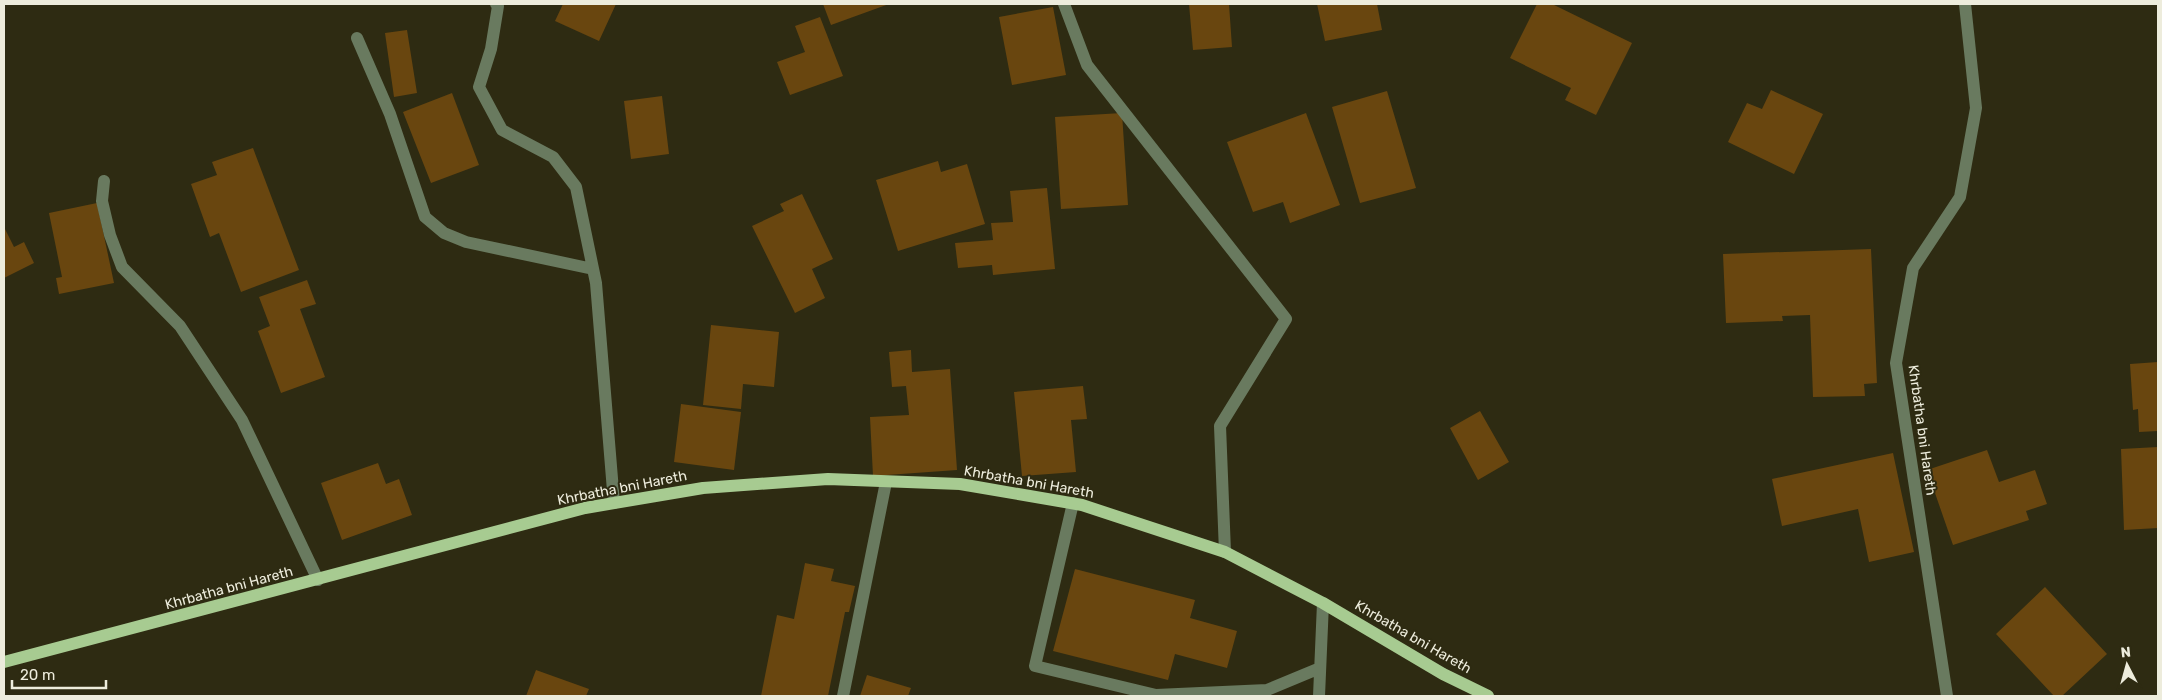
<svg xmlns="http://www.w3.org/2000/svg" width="2162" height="700" font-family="Rubik,sans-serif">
	<rect width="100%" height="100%" fill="#2e2b12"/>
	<!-- building -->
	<path fill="#69460f" d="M563,4H616L599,41L555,21Z
		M823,4H889L831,25Z
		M1189,4H1229L1232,47L1193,50Z
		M1317,4H1377L1382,30L1325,41Z
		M1537,4H1552L1632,43L1596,115L1565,100L1571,88L1510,58Z
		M1053,7L1066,75L1012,85L999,17Z
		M820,17L843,76L790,95L777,62L805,52L795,26Z
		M407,30L417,93L394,97L385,33Z
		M1771,90L1823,114L1794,174L1728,142L1747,103L1762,109Z
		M1387,91L1416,188L1360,203L1332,107Z
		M452,93L479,165L431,183L403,112Z
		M662,96L669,154L631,159L624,101Z
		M1122,113L1128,205L1061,209L1055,117Z
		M1306,113L1340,205L1290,223L1283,202L1253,212L1227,142Z
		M253,148L299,270L241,292L219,233L210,237L191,184L217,175L212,162Z
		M938,161L941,172L967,164L985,224L898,251L876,180Z
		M1047,188L1055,269L993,275L992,265L958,268L955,243L993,240L991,223L1013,222L1010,191Z
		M802,194L833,259L812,269L825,298L795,313L752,226L784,211L780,204Z
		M97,203L114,283L59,294L56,278L62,277L49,213Z
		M4,227L14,247L24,242L34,263L4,278Z
		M1871,249L1877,383L1864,384L1865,396L1813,397L1810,315L1782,316L1783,321L1726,323L1723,254Z
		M307,280L316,304L300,309L325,377L281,393L258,331L270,326L259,297Z
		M711,325L779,332L774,387L743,384L741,409L703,405Z
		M911,350L912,372L950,369L957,470L873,476L870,417L909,415L906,386L892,387L889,352Z
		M2158,362V431L2139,432L2138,409L2133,410L2130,364Z
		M1083,386L1087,419L1071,420L1076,472L1022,476L1014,392Z
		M681,404L741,412L734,470L674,462Z
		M1480,411L1509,462L1478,480L1450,428Z
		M2158,447V528L2124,530L2121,449Z
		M1987,450L1999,482L2035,470L2047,504L2026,511L2029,520L1953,545L1927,470Z
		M1893,453L1914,552L1869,562L1858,509L1782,526L1772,479Z
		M378,463L386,484L399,479L412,515L342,540L321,483Z
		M805,563L834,569L831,581L855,586L849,612H845L828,696H761L777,615L794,619Z
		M1075,569L1195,600L1190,618L1237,631L1227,668L1175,654L1168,680L1053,651Z
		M2045,587L2107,654L2062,696H2054L1996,634Z
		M536,670L589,689L586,696H526Z
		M867,675L911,688L908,696H860Z"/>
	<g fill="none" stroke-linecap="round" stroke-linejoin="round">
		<!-- minor -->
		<path stroke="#697a5f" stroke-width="12" d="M496,4L498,6L491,49L479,87L502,130L553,157L576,187L596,283L614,503
			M1064,4L1087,65L1286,319L1220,426L1225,552
			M357,38L390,114L425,217L444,233L466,242L593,269
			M104,181L102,201L110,235L122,267L180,326L242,420L318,580
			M1073,503L1035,666L1156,695L1267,690L1320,668
			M843,696L886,482
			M1319,696L1323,603
			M1947,696L1896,363L1913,268L1960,197L1976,108L1965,4"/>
		<!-- major -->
		<path stroke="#a7cb91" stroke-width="12" d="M4,662L585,508L703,488L828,479L960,484L1082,505L1225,552L1323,603L1443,674L1488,696"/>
	</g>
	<g text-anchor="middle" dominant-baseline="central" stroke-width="4" stroke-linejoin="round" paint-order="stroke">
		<!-- street labels -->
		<g font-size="14" fill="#edecdc" stroke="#2e2b12">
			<text transform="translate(1922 430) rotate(82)">Khrbatha bni Hareth</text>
			<text transform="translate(1029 482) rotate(10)">Khrbatha bni Hareth</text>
			<text transform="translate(622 488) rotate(-11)">Khrbatha bni Hareth</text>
			<text transform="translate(229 588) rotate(-15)">Khrbatha bni Hareth</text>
			<text transform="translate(1413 637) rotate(30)">Khrbatha bni Hareth</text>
		</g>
	</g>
	<!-- border -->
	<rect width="2162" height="700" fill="none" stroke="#edecdc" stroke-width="10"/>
	<!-- north arrow -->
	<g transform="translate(2127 665) rotate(354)" stroke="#2e2b12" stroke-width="4" paint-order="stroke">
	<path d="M0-4L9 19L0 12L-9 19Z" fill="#edecdc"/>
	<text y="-8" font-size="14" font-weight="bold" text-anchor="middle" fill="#edecdc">N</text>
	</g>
	<!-- scale -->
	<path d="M12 680v8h94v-8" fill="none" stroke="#edecdc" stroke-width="2.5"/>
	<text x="20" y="680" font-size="15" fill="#edecdc" stroke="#2e2b12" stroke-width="4" paint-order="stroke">20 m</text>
</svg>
